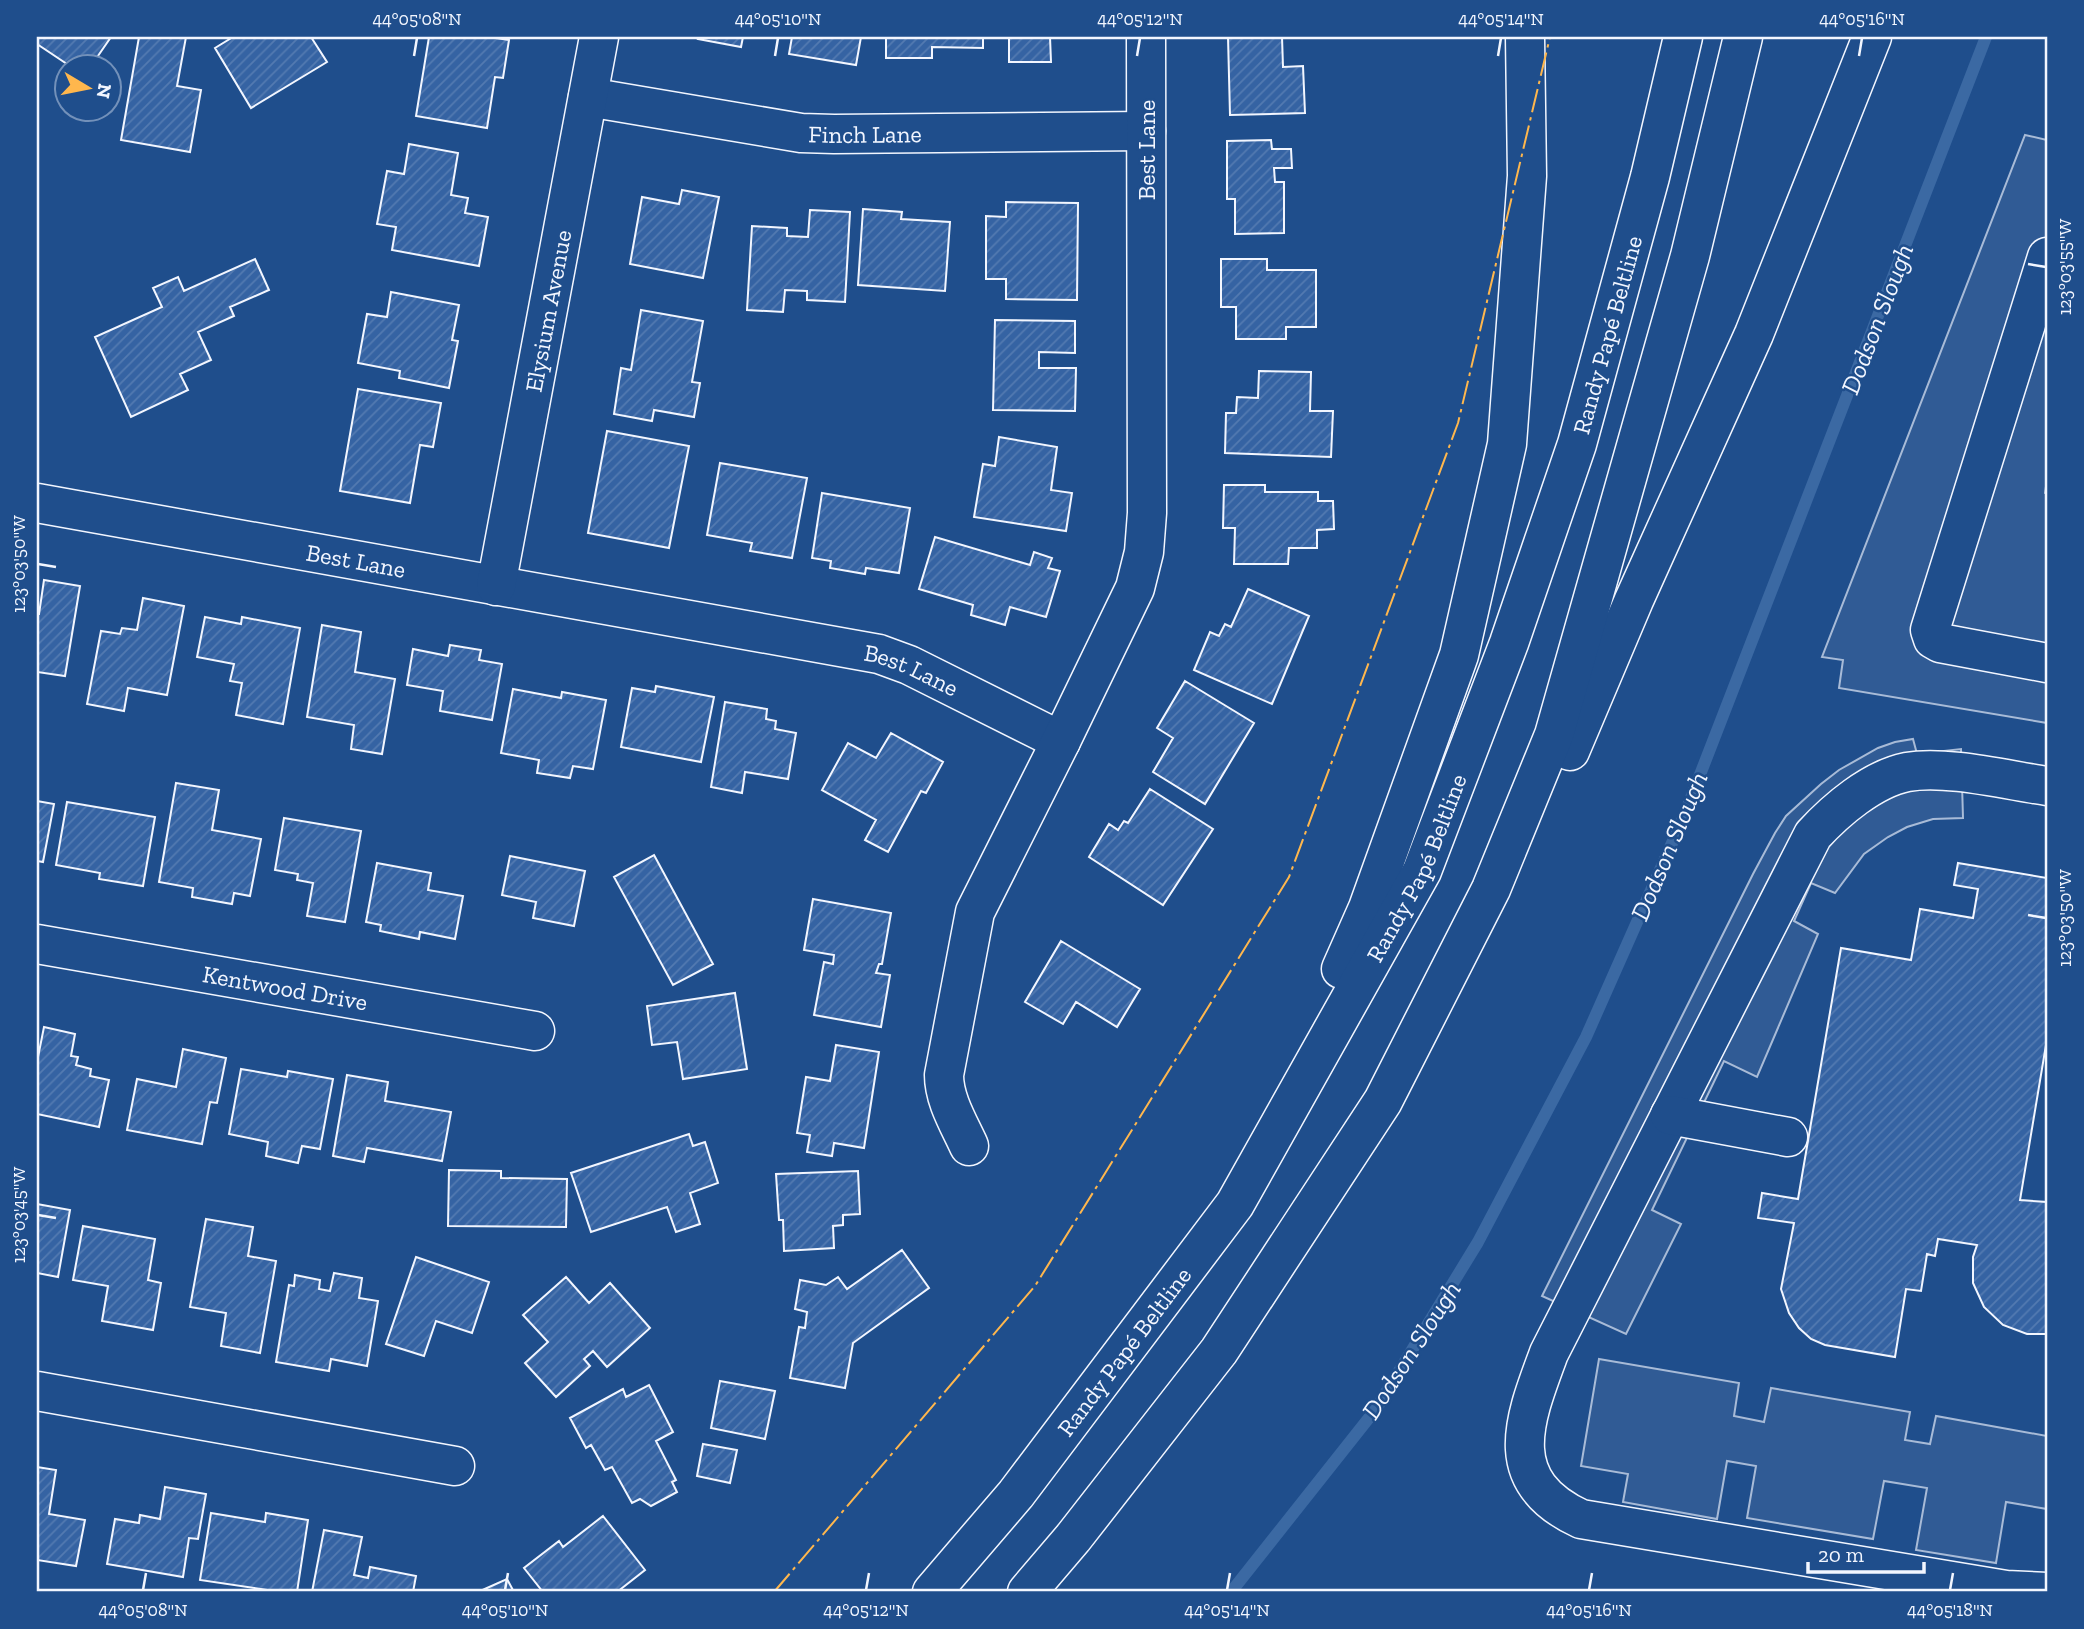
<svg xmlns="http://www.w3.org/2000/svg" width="2084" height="1629" font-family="'Zilla Slab',serif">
	<defs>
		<pattern id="building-hatch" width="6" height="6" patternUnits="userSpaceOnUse" patternTransform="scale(1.75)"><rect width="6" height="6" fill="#3563a3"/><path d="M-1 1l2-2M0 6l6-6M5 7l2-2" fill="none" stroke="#537ab1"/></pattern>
	</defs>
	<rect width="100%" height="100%" fill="#1f4e8c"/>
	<!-- parking -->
	<path fill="#305b95" stroke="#a8bbd7" stroke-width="2" d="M2025,135L2047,140V480L2045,493L2047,494V723L1839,688L1843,660L1822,657Z
		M1913,739L1917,754L1961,749L1963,818L1933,819L1907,827L1888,837L1864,854L1835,893L1811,883L1794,921L1818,934L1757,1077L1724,1061L1652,1210L1681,1224L1626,1334L1542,1296L1753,874L1775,833L1786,816L1821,784L1839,770L1878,748L1895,742Z
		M1599,1359L1739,1383L1734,1416L1764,1422L1771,1388L1910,1412L1905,1440L1930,1444L1936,1416L2047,1436V1509L2006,1502L1996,1563L1916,1550L1927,1488L1884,1481L1873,1539L1747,1518L1756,1466L1727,1461L1717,1519L1623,1502L1628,1474L1581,1466Z"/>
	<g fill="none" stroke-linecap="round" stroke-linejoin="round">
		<!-- stream -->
		<path stroke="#3b69a3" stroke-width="12" d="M1231,1592L1376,1409L1478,1242L1586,1037L1684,816L1986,37"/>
	</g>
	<!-- building -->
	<path fill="url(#building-hatch)" stroke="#f2f6ff" stroke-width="2" d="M37,37H111L91,66H70L37,44Z
		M139,37H186L177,86L201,90L190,152L121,140Z
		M233,37H311L327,62L251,108L215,48Z
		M429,37H489L509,40L503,78L495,77L487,128L416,116Z
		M699,37H743L741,47L698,39Z
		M792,37H861L856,65L789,54Z
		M886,37H983V48L932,47V58H886Z
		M1009,37H1050L1051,62H1009Z
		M1228,37H1282L1283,67L1303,66L1305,113L1230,115Z
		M1271,140L1272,149H1291L1292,168H1274L1275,182H1284V233L1235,234V199H1227V141Z
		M409,144L458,153L451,195L468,198L465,213L488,217L479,266L392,250L396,227L377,224L387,171L404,174Z
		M682,190L719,197L703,278L630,264L642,197L679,204Z
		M1006,202L1078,203L1077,300L1006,299V279H986V216L1006,217Z
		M863,209L902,212L901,219L950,222L945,291L858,285Z
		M810,210L850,212L845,302L807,300V291L785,290L783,312L747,310L752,226L787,228V236L808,237Z
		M255,259L269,290L230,307L234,316L198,332L211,360L180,374L188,390L131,417L95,337L162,307L153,288L178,277L184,291Z
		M1221,259H1267V270H1316V327H1286V339H1236V307H1221Z
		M391,292L459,305L452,340L458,341L449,388L399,378L400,371L358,363L367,314L387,317Z
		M641,310L703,321L692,382L700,383L694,417L654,410L652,421L614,414L621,368L631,370Z
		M995,320L1075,321V353L1039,352V368H1076L1075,411L993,410Z
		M1259,371L1311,372L1310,411H1333L1331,457L1225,453L1226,413H1236L1237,397L1258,398Z
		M358,389L441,403L433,447L420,445L410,503L340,491Z
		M607,431L689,446L669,548L588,533Z
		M999,437L1057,447L1051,490L1072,493L1066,531L974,517L983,464L995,466Z
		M720,463L807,478L792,558L750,551L752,543L707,535Z
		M1224,485H1265V492H1318V501H1333L1334,529L1317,530V548H1289L1288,564H1234L1235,528H1223Z
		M822,493L910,508L899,573L866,568L865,574L830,568L831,561L812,558Z
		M935,537L1030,565L1034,552L1052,558L1048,568L1060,571L1046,617L1010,607L1005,625L971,615L973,605L919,589Z
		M44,580L80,586L65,676L37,672V614H39Z
		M1248,589L1309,616L1272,704L1194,670L1210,632L1219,636L1225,624L1231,627Z
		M143,598L184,606L167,695L128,688L124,711L87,704L101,631L120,634L122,628L137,630Z
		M205,617L241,624L242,617L300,628L283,724L236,715L242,683L230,681L234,664L197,657Z
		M322,625L361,632L355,672L395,679L382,754L351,749L354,725L307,717Z
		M450,645L481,650L479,660L502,664L492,720L440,711L443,691L407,685L413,649L448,656Z
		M1185,681L1254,723L1205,804L1153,772L1173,738L1157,728Z
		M656,686L714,697L701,762L621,747L632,688L655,692Z
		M513,689L561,698L562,692L606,700L593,769L573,766L570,778L537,773L539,760L501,753Z
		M725,702L767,709L766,719L776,721L775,729L796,733L788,779L745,772L742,793L711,787Z
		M891,733L943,762L926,793L921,791L888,852L865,840L876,820L822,790L848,743L876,758Z
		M176,783L219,790L212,830L261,839L250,896L234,893L232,904L192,897L193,888L159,882Z
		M1150,789L1213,829L1163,905L1089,857L1109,824L1118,830L1124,821L1128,823Z
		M37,801L54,804L43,862L37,861Z
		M67,802L155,817L143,886L99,879L100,873L56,865Z
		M284,818L361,831L345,922L307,916L313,883L297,880L298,874L275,870Z
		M654,855L713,964L673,985L614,877Z
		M510,856L585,871L574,926L533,918L536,902L502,895Z
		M377,863L431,873L428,890L463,896L455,939L420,932L419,939L380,931L381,925L366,922Z
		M1958,863L2047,878V1039L2020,1200L2047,1202V1334H2027L2003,1325L1984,1307L1973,1283V1257L1977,1245L1938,1239L1935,1256L1927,1254L1921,1291L1906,1289L1895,1357L1825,1345L1811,1339L1799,1328L1789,1313L1781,1289L1794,1223L1758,1218L1762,1193L1798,1199L1841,948L1911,960L1920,909L1973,918L1978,889L1954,885Z
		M813,899L891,913L882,964H879L876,973L890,975L881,1027L814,1015L824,962L833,964L834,955L804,950Z
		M1061,941L1140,989L1117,1027L1076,1002L1063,1024L1025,1002Z
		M735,993L747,1069L683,1079L677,1042L652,1045L647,1006Z
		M44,1027L75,1034L71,1056L78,1057L76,1065L91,1069L90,1076L109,1080L99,1127L37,1114V1062Z
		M836,1045L879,1052L864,1148L834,1143L832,1156L807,1152L810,1135L797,1133L806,1077L830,1081Z
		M183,1049L226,1058L217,1103L210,1102L202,1144L127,1130L137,1079L176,1087Z
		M241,1069L287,1077L288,1071L333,1079L320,1149L302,1146L298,1163L266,1156L268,1142L229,1134Z
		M347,1075L388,1082L385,1101L451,1112L442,1161L367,1148L364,1162L333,1156Z
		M689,1134L693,1146L705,1142L718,1183L690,1193L700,1224L676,1232L667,1207L591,1232L571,1173Z
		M449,1170L501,1171V1178L567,1179L566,1227L448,1226Z
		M858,1171L860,1214L843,1215V1225L833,1226L834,1248L784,1251L783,1220H779L776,1174Z
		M37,1204L70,1210L58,1277L37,1273Z
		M206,1219L253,1227L248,1256L276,1261L260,1353L221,1346L226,1313L190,1307Z
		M83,1226L155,1239L148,1280L161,1283L153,1330L102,1321L108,1286L73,1280Z
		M902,1250L929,1288L853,1343L845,1388L790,1378L799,1327L805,1328L807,1312L795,1309L800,1280L826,1285L838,1277L847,1289Z
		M416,1257L489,1282L472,1333L436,1321L424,1356L386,1344Z
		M334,1273L362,1278L359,1298L378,1301L367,1366L331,1359L329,1371L276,1362L289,1285L294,1286L295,1275L320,1280L319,1289L330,1291Z
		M566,1277L589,1303L610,1283L650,1328L607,1367L593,1351L584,1359L590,1366L556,1397L525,1363L548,1342L523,1315Z
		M720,1381L775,1391L765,1439L711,1428Z
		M649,1385L673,1432L656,1441L676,1480L672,1482L677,1492L651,1506L640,1499L632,1503L612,1467L605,1470L591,1445L586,1448L570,1418L623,1389L626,1397Z
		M703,1444L737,1450L730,1483L697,1476Z
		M37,1467L56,1470L49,1514L85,1520L76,1566L37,1560Z
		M165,1487L206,1494L198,1539L189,1538L183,1577L107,1564L115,1519L139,1523L140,1515L160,1519Z
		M211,1513L265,1522L266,1513L308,1520L297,1592H281L200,1580Z
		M603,1516L645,1570L617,1592H543L524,1568L559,1541L563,1547Z
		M324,1530L362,1537L354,1575L368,1578L370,1567L416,1576L413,1592H312Z
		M507,1579L514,1592H478Z"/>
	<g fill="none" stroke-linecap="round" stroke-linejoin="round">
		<defs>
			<g id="minor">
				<path id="s1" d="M588,97L801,133L834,134L1146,131"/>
				<path d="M2047,257L1930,630L1933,639L1940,643L2047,663"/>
				<path id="s2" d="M37,503L879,654L909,665L1061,741"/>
				<path id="s3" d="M496,586L599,37"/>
				<path d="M2047,786C2006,780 1946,765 1907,772C1872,779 1836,810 1813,835L1549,1353C1524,1420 1499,1481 1581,1519L2006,1590L2047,1592"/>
				<path id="s4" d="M37,944L535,1031"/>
				<path d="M1670,1115L1788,1137"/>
				<path d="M969,1146C959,1124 944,1100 944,1075L975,912L1061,741L1135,588L1144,552L1147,513L1146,37"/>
				<path d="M37,1391L455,1466"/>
			</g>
			<g id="highway">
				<path d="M1570,751L1634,600L1754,334L1872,37"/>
				<path d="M1341,969L1368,908L1459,655L1507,444L1527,176L1525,37"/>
				<path id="s5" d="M932,1592L1016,1494L1235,1204L1422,871L1509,643L1577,444L1650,177L1683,37"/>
				<path d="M1027,1592L1073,1538L1219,1351L1383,1101L1491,889L1554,735L1690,256L1743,37"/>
			</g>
		</defs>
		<!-- minor casing -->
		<use href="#minor" stroke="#f2f6ff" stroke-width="41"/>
		<!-- highway casing -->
		<use href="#highway" stroke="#f2f6ff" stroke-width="41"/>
		<!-- minor -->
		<use href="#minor" stroke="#1f4e8c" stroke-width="38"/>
		<!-- highway -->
		<use href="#highway" stroke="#1f4e8c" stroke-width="38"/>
		<!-- power -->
		<path stroke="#ffb74d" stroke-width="2" stroke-dasharray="24 5 3.5 5" stroke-linecap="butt" d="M774,1592L1035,1286L1289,877L1458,423L1550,37"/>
	</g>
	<!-- ticks -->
	<path fill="none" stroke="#f2f6ff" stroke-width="2.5" d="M414,56L417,38M775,56L778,38M1137,56L1140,38M1498,56L1501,38M1859,56L1862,38M2028,264L2046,267M38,564L56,567M2028,915L2046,918M38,1215L56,1218M143,1590L146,1573M505,1590L508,1573M866,1590L869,1573M1227,1590L1230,1573M1589,1590L1592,1573M1950,1590L1953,1573"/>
	<g text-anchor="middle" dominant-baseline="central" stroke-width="5" stroke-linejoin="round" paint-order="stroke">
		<!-- street labels -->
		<g font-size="24" fill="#f2f6ff" stroke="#1f4e8c">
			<text stroke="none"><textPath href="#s1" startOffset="280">Finch Lane</textPath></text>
			<text transform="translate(1146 150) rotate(-90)">Best Lane</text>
			<text stroke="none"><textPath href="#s3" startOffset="280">Elysium Avenue</textPath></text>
			<text stroke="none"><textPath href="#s5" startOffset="1442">Randy Papé Beltline</textPath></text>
			<text stroke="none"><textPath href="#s2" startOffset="324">Best Lane</textPath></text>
			<text stroke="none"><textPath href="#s2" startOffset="891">Best Lane</textPath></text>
			<text stroke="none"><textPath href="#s5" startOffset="875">Randy Papé Beltline</textPath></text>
			<text stroke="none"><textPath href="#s4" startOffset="252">Kentwood Drive</textPath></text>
			<text stroke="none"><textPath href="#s5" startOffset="308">Randy Papé Beltline</textPath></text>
		</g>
		<!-- water labels -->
		<g font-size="26" font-style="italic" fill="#f2f6ff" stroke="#1f4e8c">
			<text transform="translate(1877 319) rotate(-69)">Dodson Slough</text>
			<text transform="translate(1669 846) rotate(-67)">Dodson Slough</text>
			<text transform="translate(1411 1350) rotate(-57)">Dodson Slough</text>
		</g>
	</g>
	<!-- border -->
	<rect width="2084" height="1629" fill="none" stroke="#1f4e8c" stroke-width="77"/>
	<!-- north arrow -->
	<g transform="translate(88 88) rotate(100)"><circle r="33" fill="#1f4e8c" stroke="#7391ba" stroke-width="2"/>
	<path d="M0-5L12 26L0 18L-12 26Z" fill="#ffb74d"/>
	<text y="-10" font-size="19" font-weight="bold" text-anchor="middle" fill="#f2f6ff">N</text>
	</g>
	<!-- scale -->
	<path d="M1808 1562v10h116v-10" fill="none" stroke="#f2f6ff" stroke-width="3.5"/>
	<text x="1818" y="1562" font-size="21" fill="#f2f6ff" stroke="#1f4e8c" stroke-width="5" paint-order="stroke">20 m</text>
	<rect x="38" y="38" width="2008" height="1552" fill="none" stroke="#f2f6ff" stroke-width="2.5"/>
	<g font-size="18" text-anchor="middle" fill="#f2f6ff">
		<text x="417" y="25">44°05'08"N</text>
		<text x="778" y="25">44°05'10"N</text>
		<text x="1140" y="25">44°05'12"N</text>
		<text x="1501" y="25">44°05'14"N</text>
		<text x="1862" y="25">44°05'16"N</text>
		<text transform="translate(2065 267) rotate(-90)" y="6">123°03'55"W</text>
		<text transform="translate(19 564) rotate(-90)" y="6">123°03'50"W</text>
		<text transform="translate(2065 918) rotate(-90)" y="6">123°03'50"W</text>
		<text transform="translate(19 1215) rotate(-90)" y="6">123°03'45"W</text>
		<text x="143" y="1616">44°05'08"N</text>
		<text x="505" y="1616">44°05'10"N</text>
		<text x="866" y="1616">44°05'12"N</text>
		<text x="1227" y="1616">44°05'14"N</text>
		<text x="1589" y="1616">44°05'16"N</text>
		<text x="1950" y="1616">44°05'18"N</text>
	</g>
</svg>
